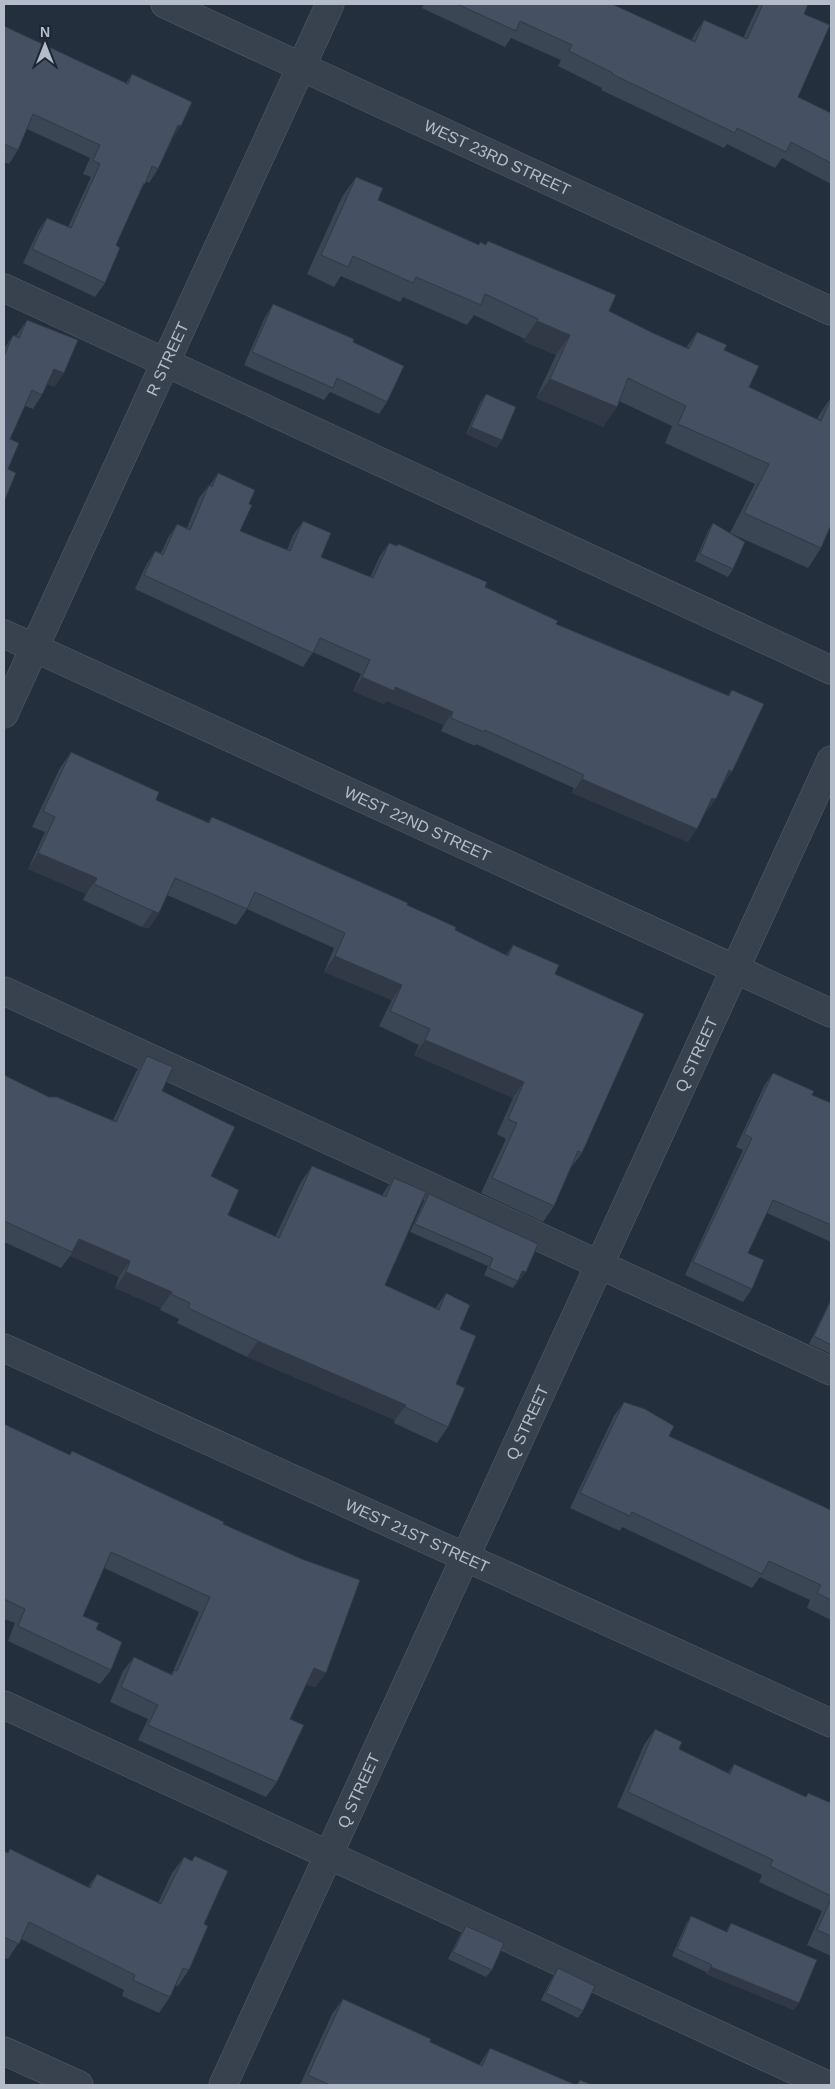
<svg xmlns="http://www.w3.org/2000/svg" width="835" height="2089" font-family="Helvetica,sans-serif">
	<rect width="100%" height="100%" fill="#242f3e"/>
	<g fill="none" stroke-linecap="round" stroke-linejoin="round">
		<defs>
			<g id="minor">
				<path id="s1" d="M165,4L831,311"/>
				<path d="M4,288L831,670"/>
				<path id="s2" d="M4,634L831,1013"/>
				<path id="s3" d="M4,714L330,4"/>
				<path d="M4,991L831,1371"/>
				<path id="s4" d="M4,1348L831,1723"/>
				<path d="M4,1705L827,2085"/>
				<path d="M4,2051L79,2085"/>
				<path id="s5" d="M223,2085L831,760"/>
			</g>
		</defs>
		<!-- minor casing -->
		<use href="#minor" stroke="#565f6c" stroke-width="29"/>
		<!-- minor -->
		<use href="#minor" stroke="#38414e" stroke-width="28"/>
	</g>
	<!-- wall -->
	<path fill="#3b4654" d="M424,4H612L691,41L694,35L704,20L743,38L759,4H808L804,14L798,97L831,113V184L782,158L775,168L727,144L724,148L601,90L602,88L558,66L561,60L511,38L505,47L422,8Z
		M4,26L126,83L132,74L172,140L158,169L149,183L146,181L141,190L116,245L105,283L95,297L23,263L38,231L47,218L68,227L91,177L83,174L90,158L27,129L18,150L9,164L4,162Z
		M356,177L378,200L479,245L480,242L485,245L488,241L609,311L653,333L686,348L697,332L724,350L749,387L817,419L819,415L831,397V525L821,548L808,568L730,533L755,484L665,443L672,426L619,401L603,427L536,398L556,355L523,341L525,339L474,315L467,325L403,297L400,302L341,276L334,287L307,274L342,197Z
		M273,304L353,342L387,402L379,414L330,392L324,400L244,365L265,317Z
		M27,320L64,373L54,387L47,384L42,395L33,409L25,406L10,439L8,469L4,502V349L13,335L16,336Z
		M486,394L497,448L466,434L481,401Z
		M218,473L249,504L240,531L287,550L293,535L303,521L321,557L370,577L380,556L389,543L485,587L556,624L728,695L732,690L723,785H722L688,842L572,793L574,788L476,744L475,746L441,731L444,725L387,701L384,704L353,691L361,674L313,652L303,667L135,589L146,565L155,551L161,553L168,538L177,524L187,528L199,498L209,485H210Z
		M713,523L733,569L728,577L695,561L708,531Z
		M71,752L156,800L208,822L212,817L407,905L455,930L506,955L513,945L555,974L582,1153L571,1168L554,1206L543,1222L481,1193L506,1139L497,1134L513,1098L414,1055L419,1045L379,1026L392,1000L324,972L334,948L247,909L236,925L167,895L159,913L149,928L142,927L83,900L86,894L28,869L45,832L32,827L60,768Z
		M147,1056L162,1091L211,1176L228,1215L275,1237L301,1182L312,1166L382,1195L394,1178L385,1285L435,1309L446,1293L460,1329L456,1384L448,1427L437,1443L394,1423L395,1420L247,1357L177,1323L179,1319L160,1310L161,1308L115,1288L119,1277L70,1256L61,1268L4,1242V1075L49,1097L113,1120L136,1072Z
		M773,1073L812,1095L831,1103V1242L767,1213L748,1253L752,1289L743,1302L685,1275L743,1150L736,1147L764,1086Z
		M429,1194L521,1279H519L513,1288L484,1275L488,1266L410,1232L424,1201Z
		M831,1299V1354L809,1344L828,1305Z
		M624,1402L669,1436L831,1510V1620L807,1608L810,1600L760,1577L752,1588L622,1527L620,1531L570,1508L614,1416Z
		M4,1424L69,1455L72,1451L223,1524L326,1673L315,1687L306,1684L290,1719L277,1782L266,1797L138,1740L148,1719L110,1702L123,1671L134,1657L171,1674L173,1671L199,1612L104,1568L83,1616L96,1629L111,1670L100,1684L8,1641L15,1623L4,1619Z
		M655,1729L679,1749L728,1773L734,1764L806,1797L808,1793L831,1803V1956L807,1945L822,1911L759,1882L762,1875L617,1807L644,1745Z
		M10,1849L88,1887L97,1874L158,1903L172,1873L184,1857L191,1861L195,1856L204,1924L189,1970L178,1986L175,1985L170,1997L159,2013L122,1996L124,1990L21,1939L8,1959L4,1958V1851L7,1853Z
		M691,1916L726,1932L731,1923L794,2010L706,1974V1972L672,1956L686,1924Z
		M466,1926L492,1970L486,1977L448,1959L461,1933Z
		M558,1968L583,2011L578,2018L541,2000L553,1976Z
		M343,1999L430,2042L479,2065L490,2048L576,2085H300L332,2014Z"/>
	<!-- shaded-wall -->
	<path fill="#303945" d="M178,125L181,126L172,140Z
		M537,321L570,335L556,355L523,341Z
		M54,369L64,373L54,387L44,383Z
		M550,379L617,407L603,427L536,398Z
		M471,427L502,440L497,448L466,434Z
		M362,677L395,687L453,712L444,725L387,701L384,704L353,691Z
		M729,770L732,772L723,785L719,784Z
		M582,779L697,829L688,842L572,793Z
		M712,798L716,799L706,813L703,811Z
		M38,853L97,878L86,894L28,869Z
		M153,911L159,913L149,928L142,927Z
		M335,956L402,985L392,1000L324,972Z
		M425,1040L524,1082L513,1098L414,1055Z
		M79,1239L130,1261L119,1277L70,1256Z
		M522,1271L526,1272L521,1279L517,1278Z
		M126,1272L172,1292L161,1308L115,1288Z
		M258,1341L406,1405L395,1420L247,1357Z
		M314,1668L326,1673L315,1687L303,1683Z
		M711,1967L799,2003L794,2010L706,1974Z"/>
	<!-- building -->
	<path fill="#455162" stroke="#303945" d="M457,4H612L695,42L704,20L747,39L763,4H808L804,14L830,25L798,97L831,113V163L791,142L786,152L737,128L735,133L612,74L613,73L569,51L572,45L520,21L516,31Z
		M4,26L128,84L132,74L192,102L181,126L178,125L158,169L152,166L145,184L144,183L116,245L120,248L105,283L32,249L47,218L71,228L100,164L93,160L100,145L33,114L18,150L4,144Z
		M356,177L383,188L378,200L479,245L480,242L486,245L488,241L616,295L609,311L653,333L689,349L697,332L727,345L724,350L759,366L749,387L821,421L831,398V525L821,548L744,513L769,464L678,424L686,406L628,378L617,407L550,379L570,335L537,321L538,319L485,294L481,305L416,277L413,283L353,256L348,267L321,255Z
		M273,304L354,339L353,342L404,366L387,402L337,378L333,388L252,352Z
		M27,320L78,340L64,373L54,369L42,395L32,390L10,439L19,443L8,469L16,473L4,502V356L13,335L19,338Z
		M486,394L516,407L502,440L471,427Z
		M218,473L255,490L249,504L252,505L240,531L290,551L303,521L331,533L321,557L373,578L389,543L397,546L398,544L487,582L485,587L558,621L556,624L729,696L732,690L764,704L732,772L729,770L716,799L712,798L697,829L582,779L584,775L485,730L484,732L451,718L453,712L395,687L394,691L362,677L370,660L320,638L313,653L144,575L155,551L163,555L177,524L190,530L209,485L212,487Z
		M713,523L745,542L733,569L700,554Z
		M71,752L159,792L156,800L209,823L212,817L286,849L408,903L407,905L456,927L455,930L508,956L513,945L559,965L555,974L644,1014L582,1153L578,1151L554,1206L492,1178L517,1123L508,1119L524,1082L425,1040L430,1029L390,1011L402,985L335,956L345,933L255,892L247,909L175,878L159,913L153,911L94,884L97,878L38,853L55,817L43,811Z
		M147,1056L173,1067L162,1091L235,1127L211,1176L239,1190L228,1215L279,1238L312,1166L386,1197L394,1178L426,1192L385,1285L439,1310L446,1293L470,1305L460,1329L476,1336L456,1384L465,1388L448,1427L405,1407L406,1405L258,1341L188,1308L190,1303L171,1294L172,1292L126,1272L130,1261L79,1239L72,1252L4,1221V1075L49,1097H57L116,1122Z
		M773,1073L814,1091L812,1095L831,1103V1225L773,1200L748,1253L764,1260L752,1289L693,1262L752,1138L744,1134Z
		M429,1194L538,1244L526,1272L522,1271L518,1281L489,1268L493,1258L415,1224Z
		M831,1300V1345L814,1336Z
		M624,1402L645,1409L674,1426L669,1436L831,1510V1600L817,1593L821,1585L769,1561L762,1574L632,1512L630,1516L580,1493Z
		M4,1424L70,1455L72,1451L224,1522L223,1524L302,1559L360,1580L326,1673L314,1668L290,1719L304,1725L277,1782L148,1725L158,1705L121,1687L134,1657L172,1675L174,1670L177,1671L210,1597L111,1552L83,1616L99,1623L96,1629L122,1642L111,1670L18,1626L25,1609L4,1599Z
		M655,1729L682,1742L679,1749L730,1774L734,1764L806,1797L808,1793L831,1803V1896L770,1866L773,1860L628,1792Z
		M10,1849L90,1888L97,1874L161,1904L184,1857L192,1861L195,1856L228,1871L204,1924L208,1926L189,1970L183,1968L170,1997L133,1980L135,1975L29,1922L19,1944L4,1937V1851L8,1853Z
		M831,1899V1936L817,1930Z
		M691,1916L727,1932L731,1923L817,1960L799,2003L711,1967L712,1965L677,1949Z
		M466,1926L504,1943L492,1970L453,1952Z
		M558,1968L595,1986L583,2011L546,1993Z
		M343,1999L431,2039L430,2042L482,2066L490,2048L576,2085H330L308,2075Z
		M580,2080L592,2085H577Z"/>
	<g text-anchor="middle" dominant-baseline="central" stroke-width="4" stroke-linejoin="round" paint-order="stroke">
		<!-- street labels -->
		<g font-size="16" fill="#b4bcc9" stroke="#1d2633">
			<text stroke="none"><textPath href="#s1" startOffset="366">WEST 23RD STREET</textPath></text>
			<text stroke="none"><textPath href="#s3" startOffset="391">R STREET</textPath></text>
			<text stroke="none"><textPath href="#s2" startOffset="455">WEST 22ND STREET</textPath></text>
			<text stroke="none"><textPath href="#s5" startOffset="1134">Q STREET</textPath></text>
			<text stroke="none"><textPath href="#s5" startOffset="729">Q STREET</textPath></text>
			<text stroke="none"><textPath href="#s4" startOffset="454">WEST 21ST STREET</textPath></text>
			<text stroke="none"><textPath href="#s5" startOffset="324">Q STREET</textPath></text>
		</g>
	</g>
	<!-- border -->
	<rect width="835" height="2089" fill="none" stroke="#b4bcc9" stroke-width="10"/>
	<!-- north arrow -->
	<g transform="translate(45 45)" stroke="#1d2633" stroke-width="4" paint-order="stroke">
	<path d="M0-4L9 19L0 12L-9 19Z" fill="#b4bcc9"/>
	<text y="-8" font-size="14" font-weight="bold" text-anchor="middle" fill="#b4bcc9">N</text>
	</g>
</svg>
